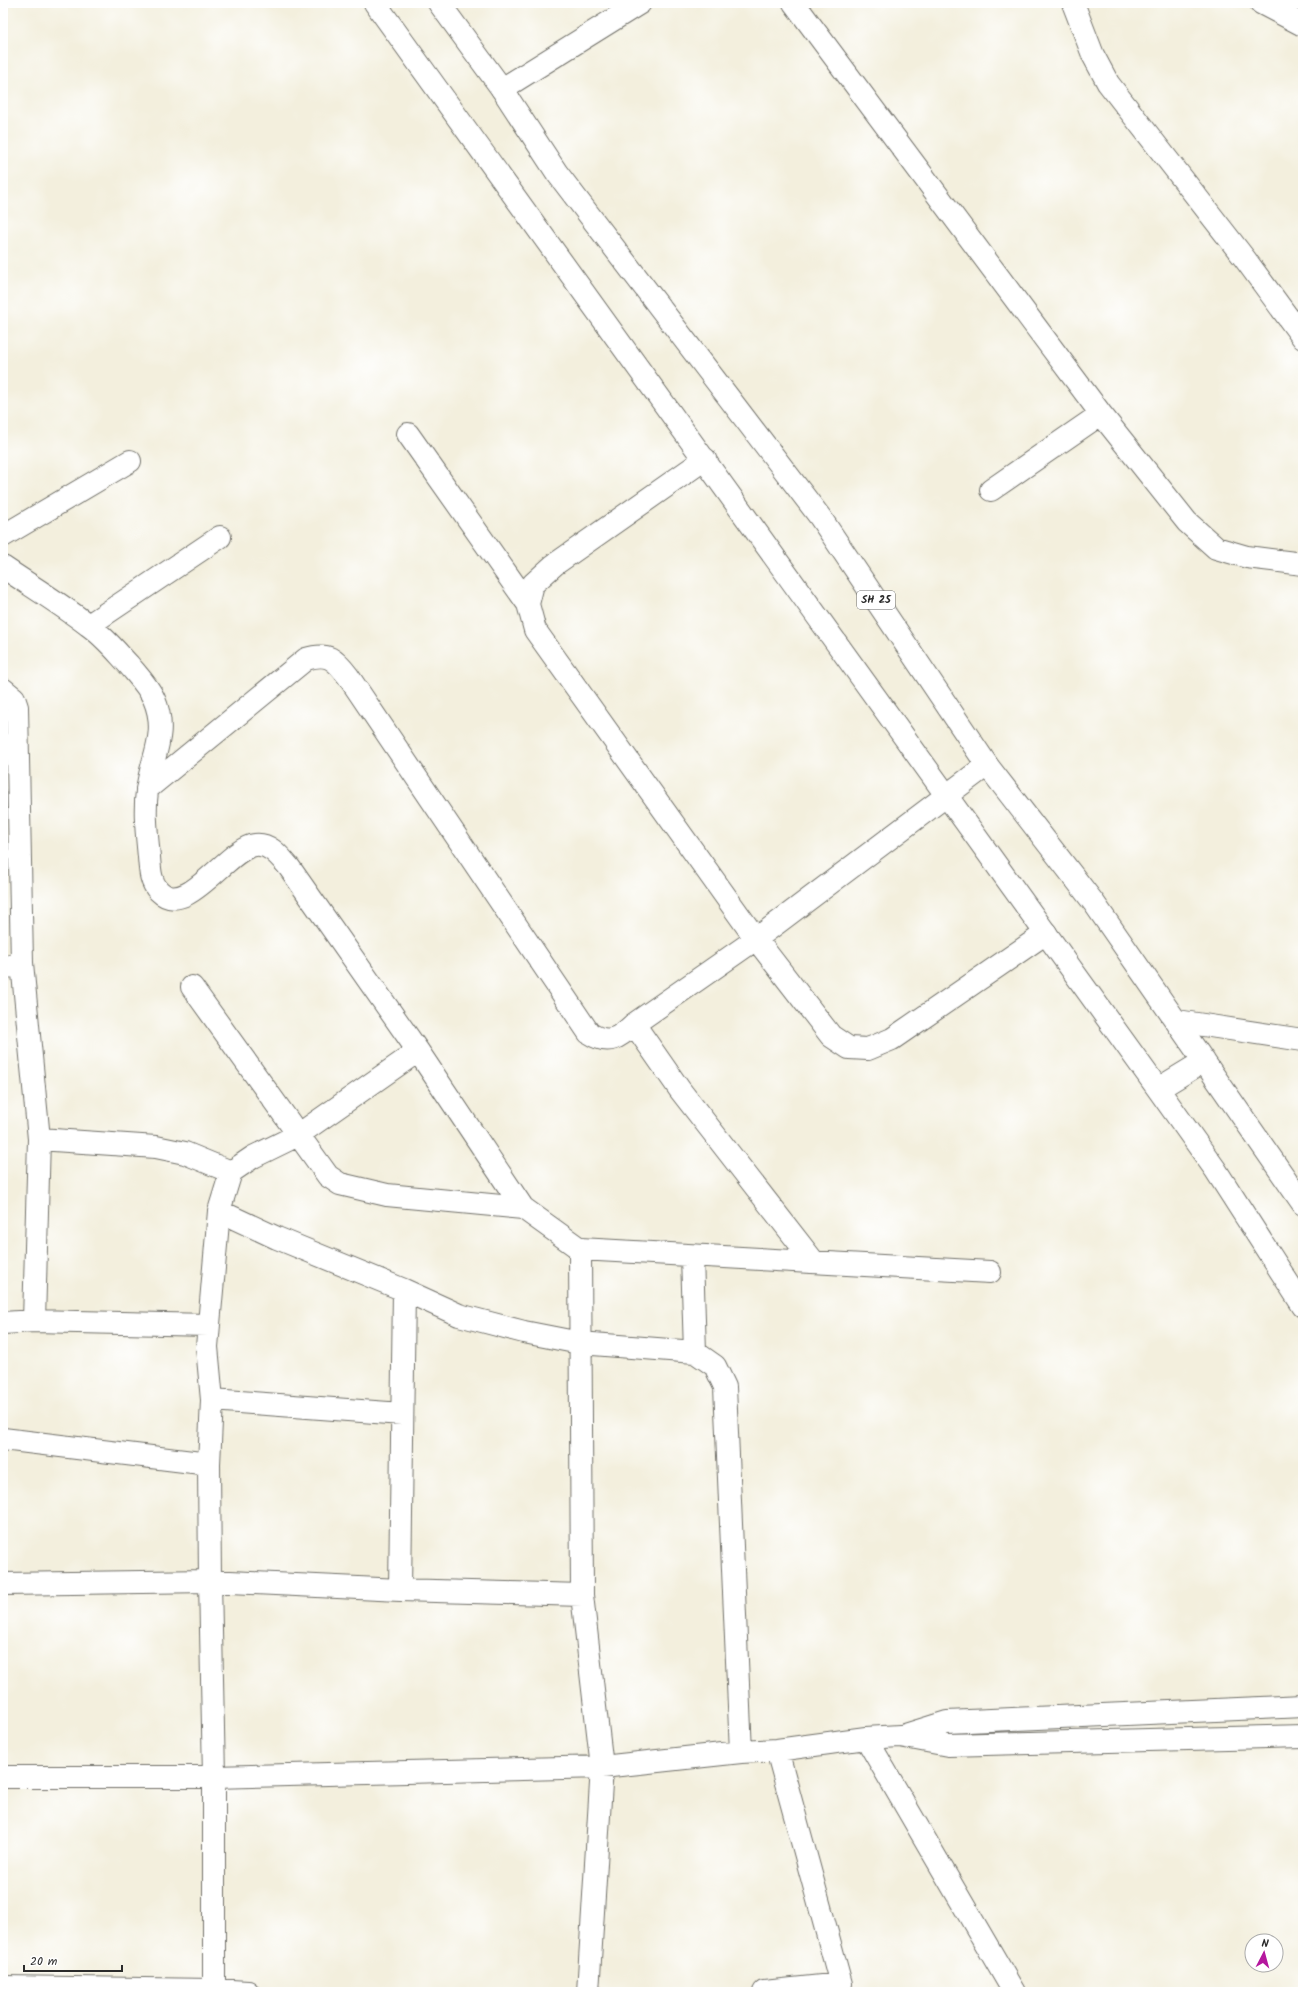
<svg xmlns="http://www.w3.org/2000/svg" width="1306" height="1995" font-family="Kalam,sans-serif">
	<rect width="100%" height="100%" fill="#fff"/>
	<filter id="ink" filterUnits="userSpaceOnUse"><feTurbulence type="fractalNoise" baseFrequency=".025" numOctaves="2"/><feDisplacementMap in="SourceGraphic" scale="8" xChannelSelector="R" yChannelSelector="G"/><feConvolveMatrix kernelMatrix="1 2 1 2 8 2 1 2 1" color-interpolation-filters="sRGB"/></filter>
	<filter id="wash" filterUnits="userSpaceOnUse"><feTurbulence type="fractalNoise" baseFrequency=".012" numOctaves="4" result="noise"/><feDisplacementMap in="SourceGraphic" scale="16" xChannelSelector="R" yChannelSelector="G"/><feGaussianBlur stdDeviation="0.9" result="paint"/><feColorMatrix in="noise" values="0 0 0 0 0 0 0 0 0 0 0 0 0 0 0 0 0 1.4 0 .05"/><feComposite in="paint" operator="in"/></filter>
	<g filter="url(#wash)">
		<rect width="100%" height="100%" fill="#f3efdd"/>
	</g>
	<g filter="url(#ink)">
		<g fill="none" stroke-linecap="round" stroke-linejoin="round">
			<defs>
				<path id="minor" d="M794,3L1101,414L1187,522L1216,548L1247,557L1303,564
					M1073,3L1093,55L1108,83L1245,259L1303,338
					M1261,3L1303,25
					M502,89L640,3
					M408,434L528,604
					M705,459L554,565L533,584L528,604L535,630L756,939L831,1036L849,1048L868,1049L892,1039L1046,933
					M991,490L1101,414
					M3,536L130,461
					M3,567C31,586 61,604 88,625C104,636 116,651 129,665C138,676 148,686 154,699C169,734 151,757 147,791C144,813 147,835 149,857C150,869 150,882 159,891C187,919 227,848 255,845C270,843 280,857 289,867L418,1051L298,1135L253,1157L231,1172L219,1211L207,1347L212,1400L209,1464L210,1581L214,1777V1992
					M89,625L220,537
					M3,689L14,698L17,707L22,963L39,1139L156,1147L185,1153L231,1172
					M147,789L306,659C328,652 335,659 348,676L589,1033C609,1046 619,1038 634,1024L756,939L987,765
					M3,968L22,963
					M192,987L328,1176L340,1184L387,1195L523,1208L580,1249
					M1177,1021L1303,1040
					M634,1024L680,1090L814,1262
					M418,1051L523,1208
					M219,1211L277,1238L404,1290L459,1315L524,1332L580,1343L695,1352L715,1366L725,1387L741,1752
					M692,1256L695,1352
					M34,1321L39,1139
					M3,1323L34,1321L208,1325
					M212,1400L402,1414
					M3,1439L209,1464
					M3,1584L210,1581L400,1590L404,1290
					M400,1590L582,1595
					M902,1736L947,1722L1303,1706
					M866,1738L1014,1992
					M3,1777H214L602,1767L741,1752L777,1750L866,1738L900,1736L948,1745L1303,1736
					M3,1987L214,1990L248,1992
					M588,1992L602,1767L582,1595L580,1249L990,1272
					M764,1992L841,1984L777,1750"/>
				<path id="major" d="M375,3L1158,1089L1215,1169L1303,1306
					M439,3L502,89L557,173L820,517L987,765L1094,903L1303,1204
					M1158,1089L1204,1061"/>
			</defs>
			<!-- minor casing -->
			<use href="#minor" stroke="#717069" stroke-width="24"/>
			<!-- major casing -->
			<use href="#major" stroke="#717069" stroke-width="24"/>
			<!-- minor -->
			<use href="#minor" stroke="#fff" stroke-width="22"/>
			<!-- major -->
			<use href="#major" stroke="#fff" stroke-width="22"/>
		</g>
	</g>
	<g text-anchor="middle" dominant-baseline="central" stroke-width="3" stroke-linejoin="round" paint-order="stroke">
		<!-- shield labels -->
		<rect fill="#fff" stroke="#6b6b6b" stroke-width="1" x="857" y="591" width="38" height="18" rx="3"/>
		<g font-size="11" font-weight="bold" fill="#2b2b2b">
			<text x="876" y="600">SH 25</text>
		</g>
	</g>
	<!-- margin -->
	<rect width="1306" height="1995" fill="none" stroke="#fff" stroke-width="16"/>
	<!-- north arrow -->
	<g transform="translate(1264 1953) rotate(6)"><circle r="19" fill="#ffffff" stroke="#aaaaaa"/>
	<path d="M0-3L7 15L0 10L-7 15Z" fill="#b5179e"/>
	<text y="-6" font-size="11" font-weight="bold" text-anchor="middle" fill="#2b2b2b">N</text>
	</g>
	<!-- scale -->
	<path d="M24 1965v6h98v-6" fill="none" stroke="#2b2b2b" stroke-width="2"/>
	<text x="30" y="1965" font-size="12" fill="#2b2b2b" stroke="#ffffff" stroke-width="3" paint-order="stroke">20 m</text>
</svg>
